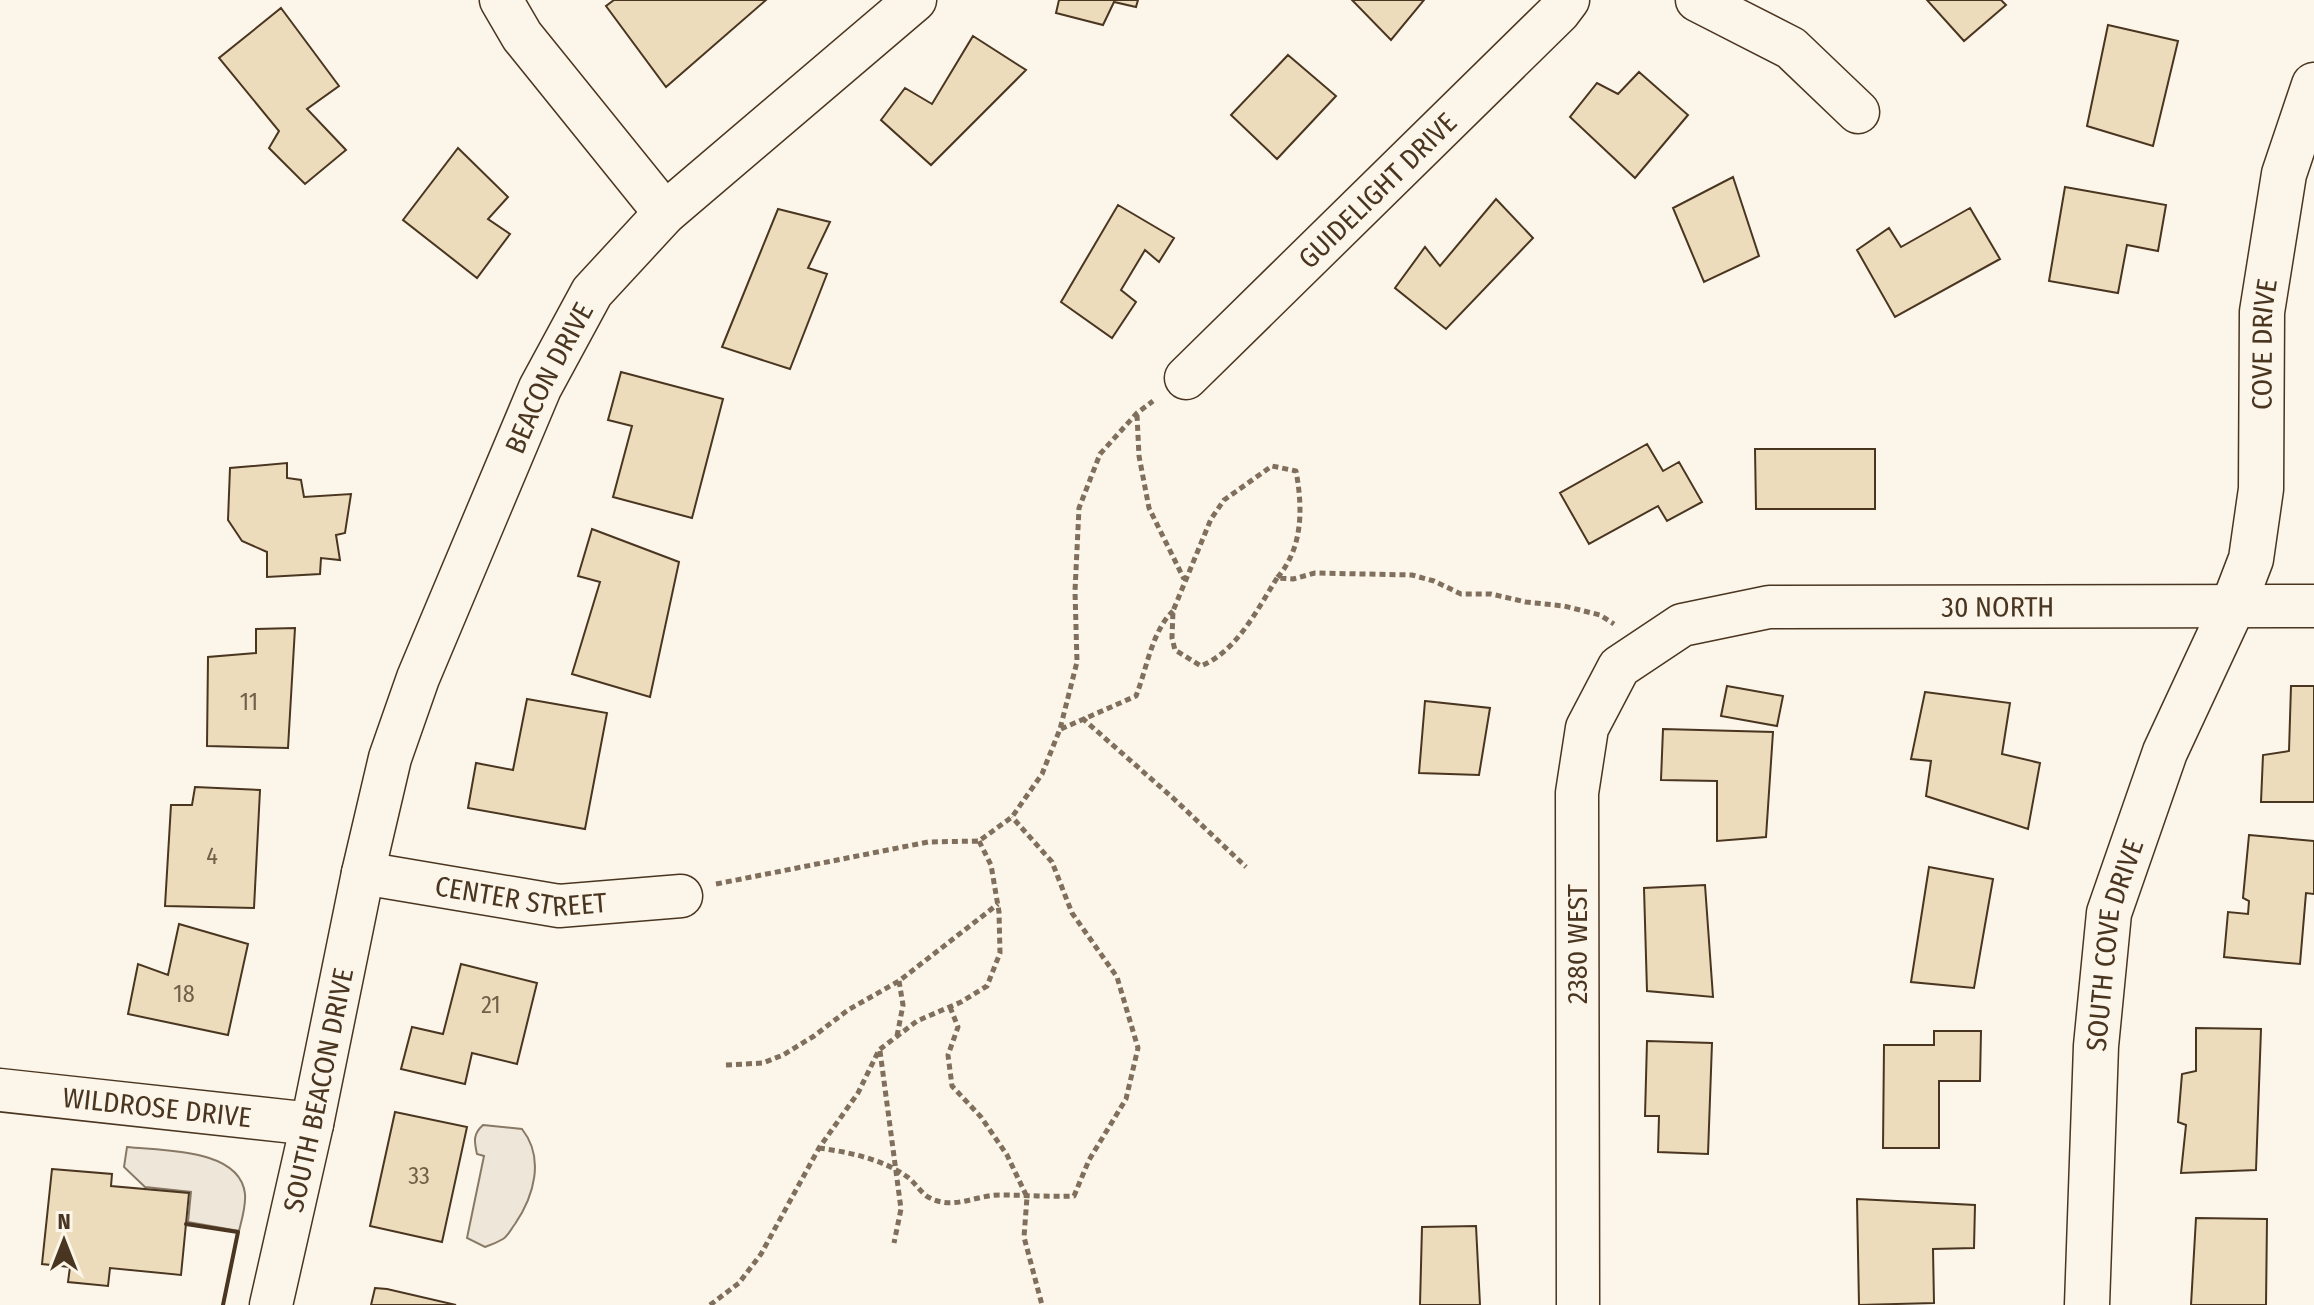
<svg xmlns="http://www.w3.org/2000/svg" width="2314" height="1305" font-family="'Fira Sans Condensed',sans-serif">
	<rect width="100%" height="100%" fill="#fbf6e9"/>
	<!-- green -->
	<path fill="#ede6d9" stroke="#887966" stroke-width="2" d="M483,1125L522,1129C545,1158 534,1196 515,1224C511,1229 508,1236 503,1239C498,1242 491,1245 485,1247L467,1238L484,1156L477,1154C474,1141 473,1134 483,1125Z
		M127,1147C162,1151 240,1148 245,1194C246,1206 242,1219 239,1231L188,1222L191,1192L145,1187L124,1167Z"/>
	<!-- building -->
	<path fill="#ecdcbc" stroke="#4a3520" stroke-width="2" d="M614,0H766L666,87L606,6Z
		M1059,0H1138L1136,7L1114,2L1103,25L1056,13Z
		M1352,0H1424L1391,40Z
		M1927,0H2001L2006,5L1964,41Z
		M281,8L339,86L307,109L346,150L305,184L269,148L279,131L219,58Z
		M2108,25L2178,41L2153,146L2087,126Z
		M973,36L1026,70L931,165L881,120L905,88L932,104Z
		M1288,55L1336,96L1277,159L1231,115Z
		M1639,72L1688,115L1635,178L1570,117L1597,83L1618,94Z
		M458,148L508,197L488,219L510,234L477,278L403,220Z
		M1733,177L1759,256L1704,282L1673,208Z
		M2065,187L2166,205L2158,251L2127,245L2118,293L2049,281Z
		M1496,199L1533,238L1446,329L1395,288L1425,247L1440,266Z
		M1118,205L1174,238L1159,262L1145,250L1121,290L1136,302L1112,338L1061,302Z
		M1970,208L2000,259L1895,317L1857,250L1889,228L1901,247Z
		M778,209L830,222L808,268L827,274L790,369L722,347Z
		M621,372L723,399L692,518L613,497L632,426L608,420Z
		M1647,444L1663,471L1679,462L1702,502L1667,521L1658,506L1589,544L1560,493Z
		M1755,449H1875V509H1756Z
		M287,463V478L301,480L304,497L351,494L345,533L336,535L340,560L321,558L320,574L267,577V552L242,541L228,520L230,468Z
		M592,529L679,562L650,697L572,674L600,582L578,576Z
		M295,628L288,748L207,746L208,657L256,653V629Z
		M1727,686L1783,696L1777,726L1721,716Z
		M2291,686H2314V802H2261L2263,755L2289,751Z
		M1925,692L2010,703L2002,754L2040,763L2028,829L1926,796L1931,761L1911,759Z
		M527,699L607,713L585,829L468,808L476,763L513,770Z
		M1425,701L1490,708L1479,775L1419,773Z
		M1663,729L1773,732L1766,837L1717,841V781L1661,780Z
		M195,787L260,790L254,908L165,906L171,805H192Z
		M2249,835L2314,841V894L2306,893L2300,964L2224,957L2228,912L2248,914L2249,901L2243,898Z
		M1929,867L1993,879L1974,988L1911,982Z
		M1705,885L1713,997L1647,991L1644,888Z
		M179,924L248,944L228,1035L128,1014L138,964L168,975Z
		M461,964L537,983L517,1064L472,1053L465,1084L401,1069L412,1027L443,1034Z
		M2196,1028L2261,1029L2256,1170L2181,1173L2186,1125L2178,1122L2182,1074L2196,1071Z
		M1934,1031H1981L1980,1081H1939V1148H1883L1884,1045H1934Z
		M1647,1041L1712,1043L1708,1154L1658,1152L1659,1116H1645Z
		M395,1112L467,1127L442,1242L370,1226Z
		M52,1169L112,1174L111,1186L189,1193L181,1275L110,1268L108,1286L68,1282L70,1267L42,1264Z
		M1857,1199L1975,1205L1974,1248L1933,1249L1934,1303L1859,1305Z
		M2196,1218L2267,1219L2266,1305H2191Z
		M1476,1226L1480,1305H1420L1422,1227Z
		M375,1288L387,1289L456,1305H371Z"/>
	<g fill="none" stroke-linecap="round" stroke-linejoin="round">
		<defs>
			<g id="minor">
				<path d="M501,0L522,36L665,213"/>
				<path d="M1697,0L1791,48L1858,112"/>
				<path id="s1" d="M1186,378L1559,12L1568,0"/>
				<path id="s2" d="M363,873L559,906L681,896"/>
				<path id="s3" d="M0,1090L312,1124"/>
				<path id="s4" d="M271,1305L312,1124L363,873L390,758L418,678L540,388L592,292L665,213L915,0"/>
				<path id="s5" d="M1578,1305L1577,793L1587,728L1619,667L1682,625L1769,607L2314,606"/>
			</g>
			<g id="major">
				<path id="s6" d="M2087,1305L2096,1046L2109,913L2165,752L2233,606L2251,559L2261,489L2262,312L2284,174L2314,85"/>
			</g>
		</defs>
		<!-- minor casing -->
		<use href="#minor" stroke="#4a3520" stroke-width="45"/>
		<!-- major casing -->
		<use href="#major" stroke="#4a3520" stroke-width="47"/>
		<!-- path -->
		<path stroke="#7f6f5c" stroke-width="5" stroke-dasharray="6 4" stroke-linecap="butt" d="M1137,415L1139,456L1149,508L1184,579
			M1277,578C1257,610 1237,651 1201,666L1175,650L1172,638L1173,611L1211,519L1224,500L1272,466L1296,471C1303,509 1303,548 1277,578L1293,579L1315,573L1412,575L1434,581L1461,594H1491L1526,602L1564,606L1600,615L1614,624
			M1082,718L1173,798L1246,867
			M1061,729L1136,696C1147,668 1152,631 1173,611
			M716,884L928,842L979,841L1012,817L1042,774L1060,729L1077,662L1075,591L1079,508L1100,454L1137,413L1153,401
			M950,1007L958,1027L948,1055L952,1086L981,1117L1007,1155L1027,1197L1024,1237L1042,1305
			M897,1036L903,1005L899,981
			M880,1051L901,1209L894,1243
			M726,1065L763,1063L783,1055L814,1036L848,1010L899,981L998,904
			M819,1148C848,1152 882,1159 906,1176C914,1181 920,1192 928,1197C953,1211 975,1195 1000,1195C1025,1195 1049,1197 1074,1196L1089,1160L1126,1099L1138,1048L1117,977L1072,913L1052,862L1012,817
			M710,1305L739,1283L761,1254L819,1148L858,1093L879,1050L917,1021L961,1002L987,986L1000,953L999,912L991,865L979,841"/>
		<!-- minor -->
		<use href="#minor" stroke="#fbf6e9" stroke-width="42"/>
		<!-- major -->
		<use href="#major" stroke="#fbf6e9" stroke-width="44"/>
		<!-- wall -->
		<path stroke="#4a3520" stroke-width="4" d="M186,1224L238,1232L223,1305"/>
	</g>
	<g text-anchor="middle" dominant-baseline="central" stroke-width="6" stroke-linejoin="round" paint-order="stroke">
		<!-- number labels -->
		<g font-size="24" fill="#725f47">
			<text x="249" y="702">11</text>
			<text x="212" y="856">4</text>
			<text x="184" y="994">18</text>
			<text x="491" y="1005">21</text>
			<text x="419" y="1176">33</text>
		</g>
		<!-- street labels -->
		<g font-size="28" fill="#4a3520" stroke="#fbf6e9">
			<text stroke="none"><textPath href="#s1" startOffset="268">GUIDELIGHT DRIVE</textPath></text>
			<text stroke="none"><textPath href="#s6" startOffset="990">COVE DRIVE</textPath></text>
			<text stroke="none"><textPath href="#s4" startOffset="972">BEACON DRIVE</textPath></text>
			<text stroke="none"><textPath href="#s5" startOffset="1040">30 NORTH</textPath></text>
			<text stroke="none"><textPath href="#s2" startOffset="160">CENTER STREET</textPath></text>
			<text transform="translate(1577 944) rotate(-90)">2380 WEST</text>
			<text stroke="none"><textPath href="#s6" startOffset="362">SOUTH COVE DRIVE</textPath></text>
			<text stroke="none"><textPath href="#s4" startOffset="220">SOUTH BEACON DRIVE</textPath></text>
			<text stroke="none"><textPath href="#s3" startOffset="158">WILDROSE DRIVE</textPath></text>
		</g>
	</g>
	<!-- north arrow -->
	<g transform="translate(64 1241)" stroke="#fbf6e9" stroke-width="6" paint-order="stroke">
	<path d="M0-6L14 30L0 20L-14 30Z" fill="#4a3520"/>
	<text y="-12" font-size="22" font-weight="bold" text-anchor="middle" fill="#4a3520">N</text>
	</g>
</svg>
